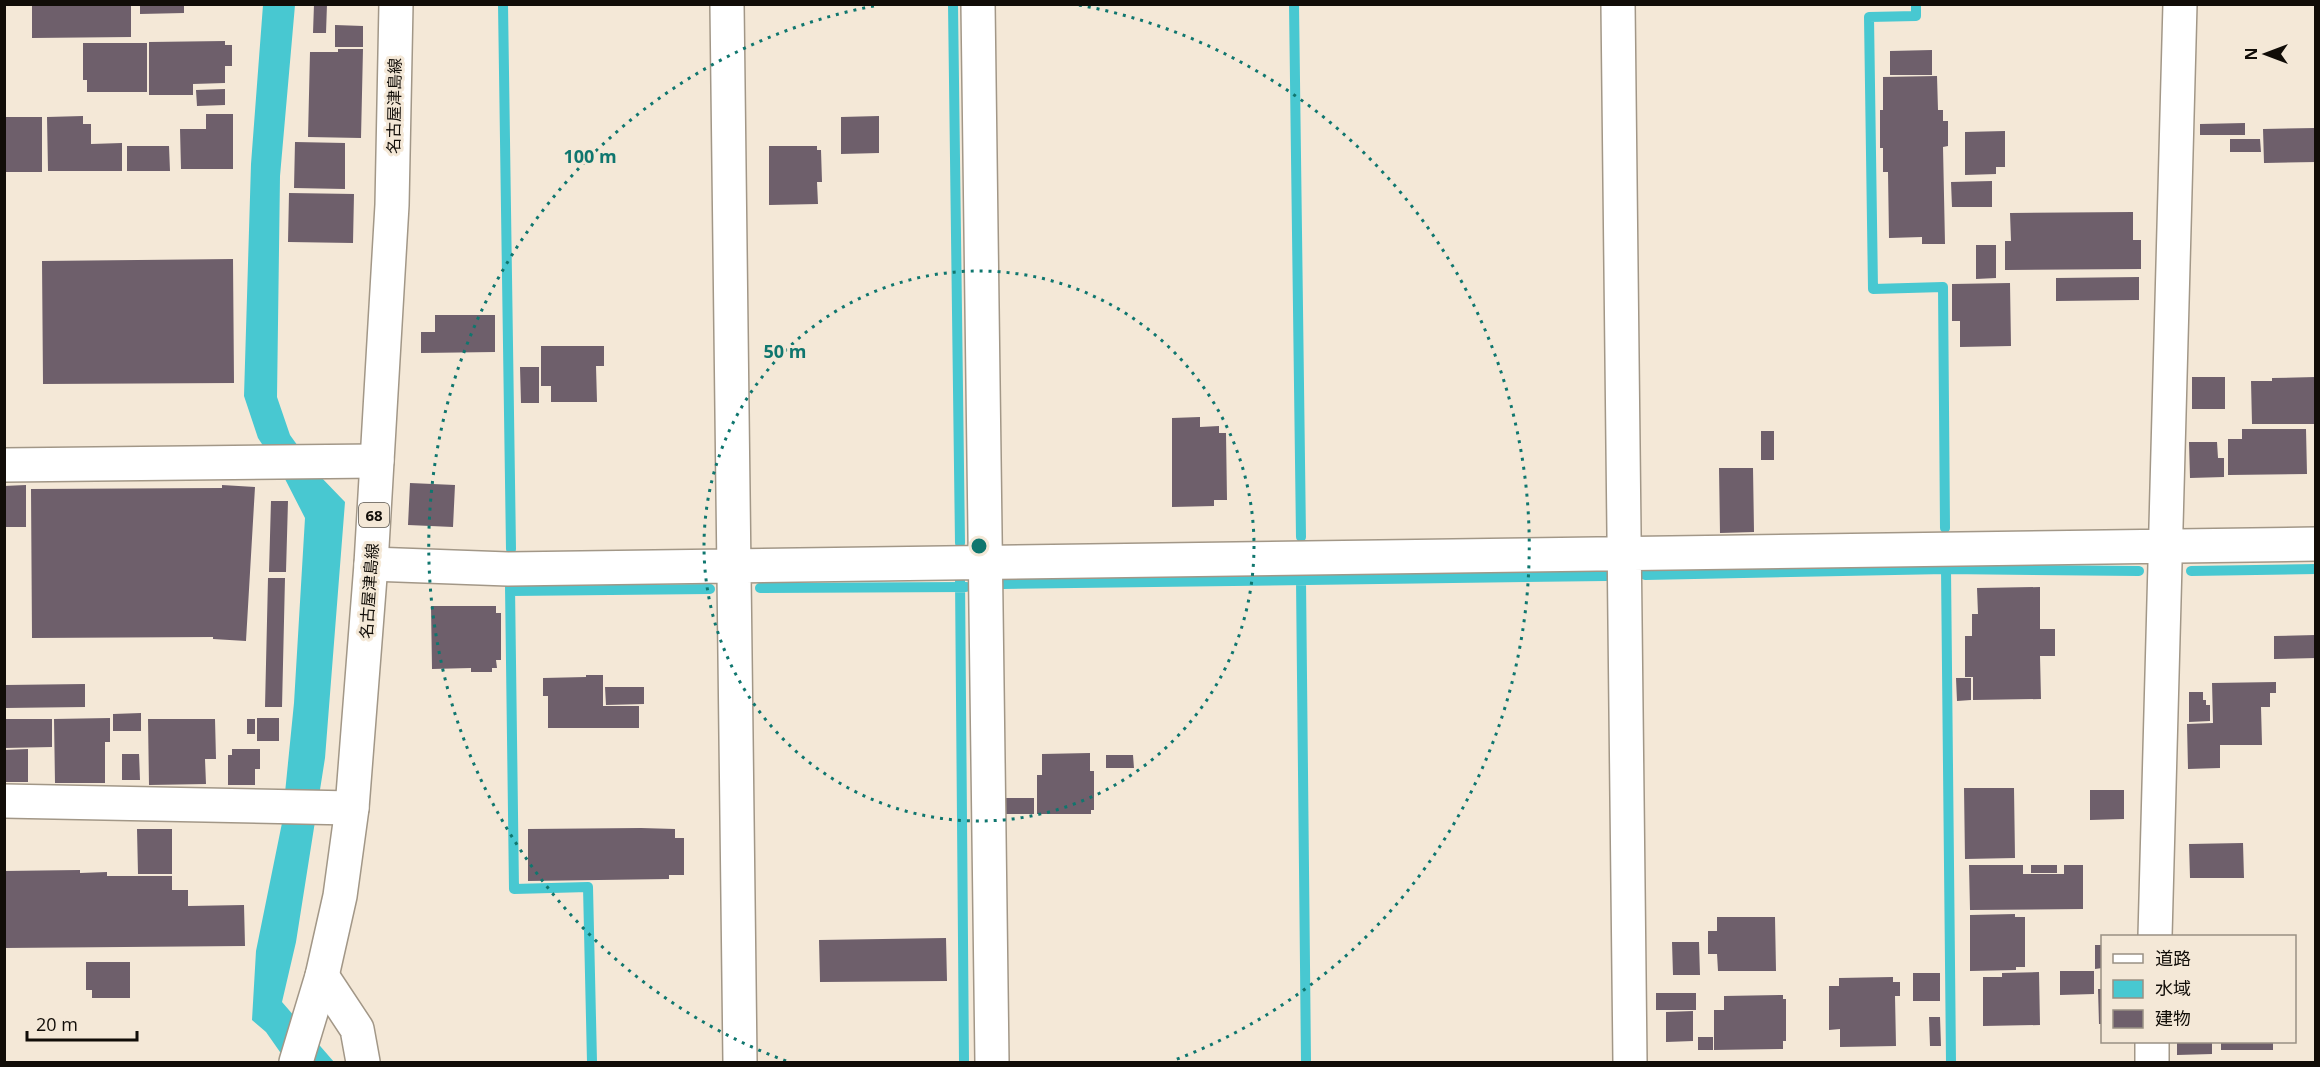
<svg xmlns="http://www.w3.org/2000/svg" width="2320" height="1067" font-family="'Open Sans','Noto Sans JP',sans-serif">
	<rect width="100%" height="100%" fill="#f4e8d7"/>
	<!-- water -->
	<path fill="#48c8d1" d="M263,5H295L280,176L277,397L290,435L318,474L345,502L325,758L296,942L282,1002L334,1062H287L266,1032L252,1020L256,951L282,823L294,703L305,518L285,479L258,438L244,396L251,164Z"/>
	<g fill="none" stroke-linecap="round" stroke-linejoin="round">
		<!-- stream -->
		<path stroke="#48c8d1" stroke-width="10" d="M503,4L511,549
			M953,4L960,543
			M1294,4L1301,537
			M1916,4V16L1869,17L1873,289L1943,287L1945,528
			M1946,569L1951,1062
			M2191,571L2316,569
			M1645,575L1946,569L2139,571
			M960,578L964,1062
			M1301,580L1306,1062
			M1003,584L1606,576
			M510,586L514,889L588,887L592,1062
			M760,588L966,587
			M510,591L710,589"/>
	</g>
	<!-- building -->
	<path fill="#6e5f6b" d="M32,4H131V37L32,38Z
		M140,4H184V13L140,14Z
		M314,4H327L326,33H313Z
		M335,25L363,26V47H335Z
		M225,41V45H232V66H225V83L193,84V95H149V42Z
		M83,43H147V92H87V80H83Z
		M338,49H363L361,138L308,137L310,52H338Z
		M1932,50V75H1890V51Z
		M1937,76L1938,110H1943V121H1948V146L1943,147L1945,244H1922V237L1889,238L1888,172H1883V148H1880V110H1883V77Z
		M225,89V105L197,106L196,90Z
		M206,114H233V169H181L180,129H206Z
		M83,116V124H91V144L122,143V171H48L47,117Z
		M879,116V153L841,154V117Z
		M4,117H42V172H4Z
		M2245,123V135H2200V124Z
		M2316,128V162L2264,163L2263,129Z
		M2005,131V167H1996V174L1965,175V132Z
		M2230,139H2260L2261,152H2230Z
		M295,142L345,143V189L294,188Z
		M127,146H169L170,171H127Z
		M769,146H817V150H821L822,182H817L818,204L769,205Z
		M1992,181V207H1952L1951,182Z
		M289,193L354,194L353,243L288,242Z
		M2133,212V240H2141V269L2005,270V241H2011L2010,213Z
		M1976,245H1996V278L1976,279Z
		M233,259L234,383L43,384L42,261Z
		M2139,277V300L2056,301V278Z
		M2010,283L2011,346L1960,347V321H1952V284Z
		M435,315H495V352L421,353V332H435Z
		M541,346H604V366H596L597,402H551V386H541Z
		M520,367H539V403H521Z
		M2192,377H2225V409H2192Z
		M2316,377V424H2252L2251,381H2272V378Z
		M1200,417V427L1219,426V433H1226L1227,500H1214V506L1172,507V418Z
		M2242,429H2306L2307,474L2228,475V439H2242Z
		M1761,431H1774V460H1761Z
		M2189,442H2217L2218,458H2224V477L2190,478Z
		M1719,468H1753L1754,532L1720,533Z
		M410,483L455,485L453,527L408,525Z
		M26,485V527H4V486Z
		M222,485L255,487L246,641L213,639V637L32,638L31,489L222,488Z
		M271,501H288L286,572H269Z
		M268,578H285L282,707H265Z
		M2040,587V629H2055V656H2040L2041,699L1973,700V677H1965V636H1972V614H1978L1977,588Z
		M431,606H496V613H501V660H496L497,668H492V672H471V668L432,669Z
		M2316,635V658L2274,659V636Z
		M586,675H603V706H639V728H548V696H543V678L586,677Z
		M1956,678H1971V700L1957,701Z
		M2276,682V693H2270V707H2261L2262,745H2220V768L2188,769L2187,724L2213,723L2212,683Z
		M85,684V707L5,708V685Z
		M605,687H644V704L606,705Z
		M2189,692H2203V700H2206V705H2210V721L2189,722Z
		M141,713V731H113V714Z
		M110,718V742H105V783H55L54,719Z
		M257,718H279V741H257Z
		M4,719H52V747L4,748Z
		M148,719H215L216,759H205L206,784L149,785Z
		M247,719H255V734H247Z
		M28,749V782H4V750Z
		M232,749H260V769H255V785H228V755H232Z
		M1090,753V771H1094V810H1091V814H1037V775H1042V754Z
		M122,754H139L140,780H122Z
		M1106,755H1133L1134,768H1106Z
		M1964,788H2014L2015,858L1965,859Z
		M2090,790H2124V819L2090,820Z
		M1003,798H1034V814H1003Z
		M641,828L675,829V838H684V875H669V879L528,881V829Z
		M137,829H172V874H138Z
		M2243,843L2244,878H2190L2189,844Z
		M1969,865H2023V874H2064V865H2083V909L1970,910Z
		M2031,865H2057V873H2031Z
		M80,870V873L107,872V876H172V890H188V906L244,905L245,946L4,948V871Z
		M2015,914V917H2025V967H2016V970L1970,971V915Z
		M1717,917H1775L1776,971H1718L1717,954H1708V931H1717Z
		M946,938L947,981L820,982L819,940Z
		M1672,942H1699L1700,975H1673Z
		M2095,945H2102V968L2095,969Z
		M86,962H130V998H92V990H86Z
		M2060,971H2094V994L2060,995Z
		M2039,972L2040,1025L1983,1026V977H2002V973Z
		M1913,973H1940V1001H1913Z
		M1893,977V982H1900V996H1895L1896,1046L1840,1047V1029L1829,1030V986H1839V978Z
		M2098,989H2102V1024H2099Z
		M1656,993H1696V1010H1656Z
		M1783,995V999H1786V1041H1783V1049L1714,1050V1010H1724V996Z
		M1693,1011V1041L1666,1042V1012Z
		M1929,1017H1940L1941,1046H1930Z
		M1698,1037H1713V1050H1698Z
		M2177,1042H2212V1054L2177,1055Z
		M2221,1042H2273V1050H2221Z"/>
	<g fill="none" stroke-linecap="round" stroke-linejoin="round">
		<defs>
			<path id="minor" d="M727,4L740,1062
				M978,4L992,1062
				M1618,4L1630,1062
				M4,465L377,461
				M371,564L508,569L2316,544
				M4,801L352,808
				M2155,936L2180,4
				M322,976L357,1029L363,1062
				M2152,1062V1042"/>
			<path id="primary" d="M296,1062L322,976L340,896L352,808L371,564L392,205L396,4"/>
		</defs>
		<!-- minor casing -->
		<use href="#minor" stroke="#a29787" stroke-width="36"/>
		<!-- primary casing -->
		<use href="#primary" stroke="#a29787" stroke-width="36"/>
		<!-- minor -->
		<use href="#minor" stroke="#fff" stroke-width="33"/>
		<!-- primary -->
		<use href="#primary" stroke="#fff" stroke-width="33"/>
	</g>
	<!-- distance rings -->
	<g fill="none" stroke="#0f766e" stroke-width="3" stroke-dasharray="3 6">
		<circle cx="979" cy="546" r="275"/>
		<path d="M786 1061A550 550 0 0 1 879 5M1079 5A550 550 0 0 1 1172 1061"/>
	</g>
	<g text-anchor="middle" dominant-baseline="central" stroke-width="6" stroke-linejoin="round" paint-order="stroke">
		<!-- shield labels -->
		<rect fill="#f4e8d7" stroke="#554f46" stroke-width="1.5" x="359" y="503" width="30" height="24" rx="4.5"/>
		<g font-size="15" font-weight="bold" fill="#110d08">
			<text x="374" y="515">68</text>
		</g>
		<!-- street labels -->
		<g font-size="16" fill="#110d08" stroke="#f4e8d7">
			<text transform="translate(394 106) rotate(-89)">名古屋津島線</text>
			<text transform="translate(369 591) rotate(-86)">名古屋津島線</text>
		</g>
	</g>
	<circle cx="979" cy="546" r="9" fill="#0f766e" stroke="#f4e8d7" stroke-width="3"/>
	<g font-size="18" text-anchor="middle" font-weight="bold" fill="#0f766e" stroke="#f4e8d7" stroke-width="6" stroke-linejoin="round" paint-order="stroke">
		<text x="590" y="163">100 m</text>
		<text x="785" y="358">50 m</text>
	</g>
	<!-- border -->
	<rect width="2320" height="1067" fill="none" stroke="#110d08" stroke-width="12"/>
	<!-- legend -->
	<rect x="2101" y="935" width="195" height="108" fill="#f4e8d7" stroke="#999084" stroke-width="1.5"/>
	<rect x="2113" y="954" width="30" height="9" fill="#ffffff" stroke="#999084" stroke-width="1.5"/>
	<text x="2155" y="965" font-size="18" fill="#110d08">道路</text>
	<rect x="2113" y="980" width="30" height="18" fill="#48c8d1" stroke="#999084" stroke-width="1.5"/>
	<text x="2155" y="995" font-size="18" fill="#110d08">水域</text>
	<rect x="2113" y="1010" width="30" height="18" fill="#6e5f6b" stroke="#999084" stroke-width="1.5"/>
	<text x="2155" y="1025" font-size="18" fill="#110d08">建物</text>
	<!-- north arrow -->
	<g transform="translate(2266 54) rotate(270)" stroke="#f4e8d7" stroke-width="4.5" paint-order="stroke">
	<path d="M0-4.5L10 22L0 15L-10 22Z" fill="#110d08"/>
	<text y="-9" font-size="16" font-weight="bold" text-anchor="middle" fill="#110d08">N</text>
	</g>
	<!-- scale -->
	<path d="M27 1031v9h110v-9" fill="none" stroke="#110d08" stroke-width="3"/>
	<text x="36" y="1031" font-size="18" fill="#110d08" stroke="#f4e8d7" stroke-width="4.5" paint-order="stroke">20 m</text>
</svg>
